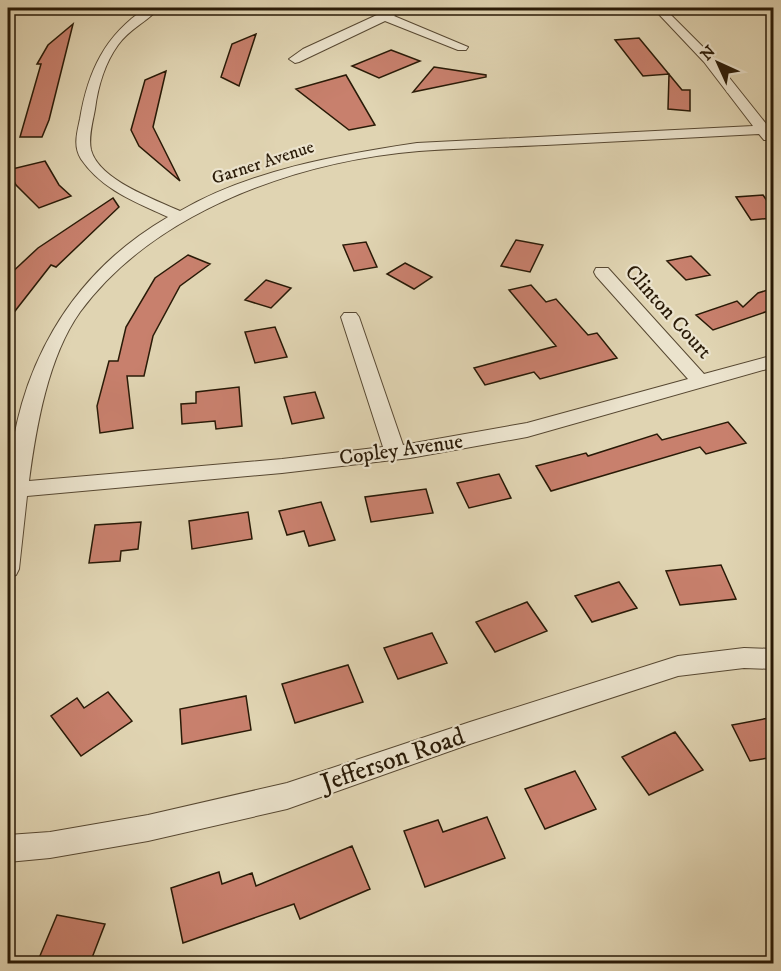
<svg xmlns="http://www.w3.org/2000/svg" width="781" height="971" font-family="'IM FELL DW Pica',serif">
	<rect width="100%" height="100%" fill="#e0d4b2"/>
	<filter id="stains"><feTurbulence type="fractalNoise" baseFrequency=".00333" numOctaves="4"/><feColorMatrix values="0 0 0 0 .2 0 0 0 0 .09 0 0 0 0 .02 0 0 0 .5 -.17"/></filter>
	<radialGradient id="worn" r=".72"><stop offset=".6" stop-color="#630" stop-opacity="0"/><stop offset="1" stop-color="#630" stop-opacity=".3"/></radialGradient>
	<!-- building -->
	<path fill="#c8806d" stroke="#291a07" stroke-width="1.5" d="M73,24L49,120L42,137H20L41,64H37L48,45Z
		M256,34L239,86L221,77L232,44Z
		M639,38L682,90H690V111L668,109L669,74L643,76L615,40Z
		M391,50L420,61L379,78L352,66Z
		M434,67L486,75V77L413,92Z
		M166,71L153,127L180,181L139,146L131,130L145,80Z
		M346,75L375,125L349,130L296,89Z
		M45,161L59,185L71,196L39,208L16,185L8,170Z
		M763,195L774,211V218L751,220L736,197Z
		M113,198L119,207L56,267L51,265L8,320V276L38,248Z
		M516,240L543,245L530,272L501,266Z
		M366,242L377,267L354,271L343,245Z
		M188,255L210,264L180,286L153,336L144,376H127L133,428L100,433L97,406L109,361H118L126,327L155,278Z
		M691,256L710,275L686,280L667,261Z
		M405,263L432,277L414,289L387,274Z
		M266,280L291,288L271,308L245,300Z
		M531,285L546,302L556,299L588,335L597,333L617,358L540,379L534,372L485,385L474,368L556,346L509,290Z
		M774,288V309L713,330L696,315L737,301L743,307L758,293Z
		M275,327L287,357L255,363L245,332Z
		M239,387L242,426L216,429L215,421L182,424L181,404L196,403V392Z
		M315,392L324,418L292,424L284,397Z
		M728,422L746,443L706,454L700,447L551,491L536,466L586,453L588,456L657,434L662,440Z
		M499,474L511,498L469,508L457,483Z
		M426,489L433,513L371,522L365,497Z
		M321,502L335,540L309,546L304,531L287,535L279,511Z
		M248,512L252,539L192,549L189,521Z
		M141,522L138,549L121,551L120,561L89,563L95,525Z
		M721,565L736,599L680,605L666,571Z
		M619,582L637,608L592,622L575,596Z
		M527,602L547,631L495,652L476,622Z
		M432,633L447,663L398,679L384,648Z
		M348,665L363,702L295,723L282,684Z
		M108,692L132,721L81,756L51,716L77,698L84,708Z
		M246,696L251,730L182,744L180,709Z
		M774,717V757L750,761L732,725Z
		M675,732L703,770L649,795L622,757Z
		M575,771L596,809L545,829L525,789Z
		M487,817L505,858L425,887L404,831L438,820L443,832Z
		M352,846L370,889L300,919L294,904L183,943L171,888L219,872L222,884L252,873L256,886Z
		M57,915L105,924L90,963H37Z"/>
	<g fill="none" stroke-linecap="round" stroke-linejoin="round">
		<defs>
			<path id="street" d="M146,8H159C147,22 129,29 118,45C105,63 98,86 95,109C93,121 88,137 91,150C99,180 154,199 180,211C251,170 337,155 417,143L753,126L704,62L653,8H664L712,56L767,125H774V140H764L759,134C688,138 617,141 546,145C504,147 461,148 419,151C298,161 154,211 80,312C48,357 36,427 29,481L282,459L383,447L341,317L344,313H356L359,317L403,445L527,423L688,379L596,276L594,272L596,268H608L704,374L774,355V367L527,437L410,458L282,473L27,496L19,569L16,575L8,578C8,547 5,517 8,486C15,372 68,275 168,217C136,202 102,190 81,159C73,146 77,133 80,119C88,71 105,35 146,8Z
				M392,8H405L394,16L468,47L466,50H458L385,21L299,62L295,63L289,59L303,49Z
				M744,648L774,649V669L744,668L678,676L470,744L287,809L148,841L50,858L8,862V835L50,832L148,815L287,783L470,722L678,656Z"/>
		</defs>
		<!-- street casing -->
		<use href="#street" stroke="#574832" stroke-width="2"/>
		<!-- street -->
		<use href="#street" fill="#ebe3cd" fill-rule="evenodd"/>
	</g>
	<g text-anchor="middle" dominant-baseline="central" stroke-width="4.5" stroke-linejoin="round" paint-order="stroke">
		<!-- far-street labels -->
		<g font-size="18" fill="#291a07" stroke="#ebe3cd">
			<text transform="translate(263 163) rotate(-18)">Garner Avenue</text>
		</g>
		<!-- street labels -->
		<g font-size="21" fill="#291a07" stroke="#ebe3cd">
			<text transform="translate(668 312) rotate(48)">Clinton Court</text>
			<text transform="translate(401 450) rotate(-8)">Copley Avenue</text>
		</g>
		<!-- near-street labels -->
		<g font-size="26" fill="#291a07" stroke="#ebe3cd">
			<text transform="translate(393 760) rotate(-19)">Jefferson Road</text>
		</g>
	</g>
	<!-- margin -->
	<rect width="781" height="971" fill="none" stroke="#e0d4b2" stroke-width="30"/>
	<rect x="9" y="9" width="763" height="953" fill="none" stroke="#291a07" stroke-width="3"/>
	<rect x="15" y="15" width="751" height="941" fill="none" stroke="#291a07" stroke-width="1.5"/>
	<!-- north arrow -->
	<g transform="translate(718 63) rotate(315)" stroke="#ebe3cd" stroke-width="4.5" paint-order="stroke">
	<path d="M0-4.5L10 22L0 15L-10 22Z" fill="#291a07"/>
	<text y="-9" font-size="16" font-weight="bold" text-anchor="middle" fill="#291a07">N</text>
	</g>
	<rect width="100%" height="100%" filter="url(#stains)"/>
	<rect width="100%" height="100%" fill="url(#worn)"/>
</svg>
